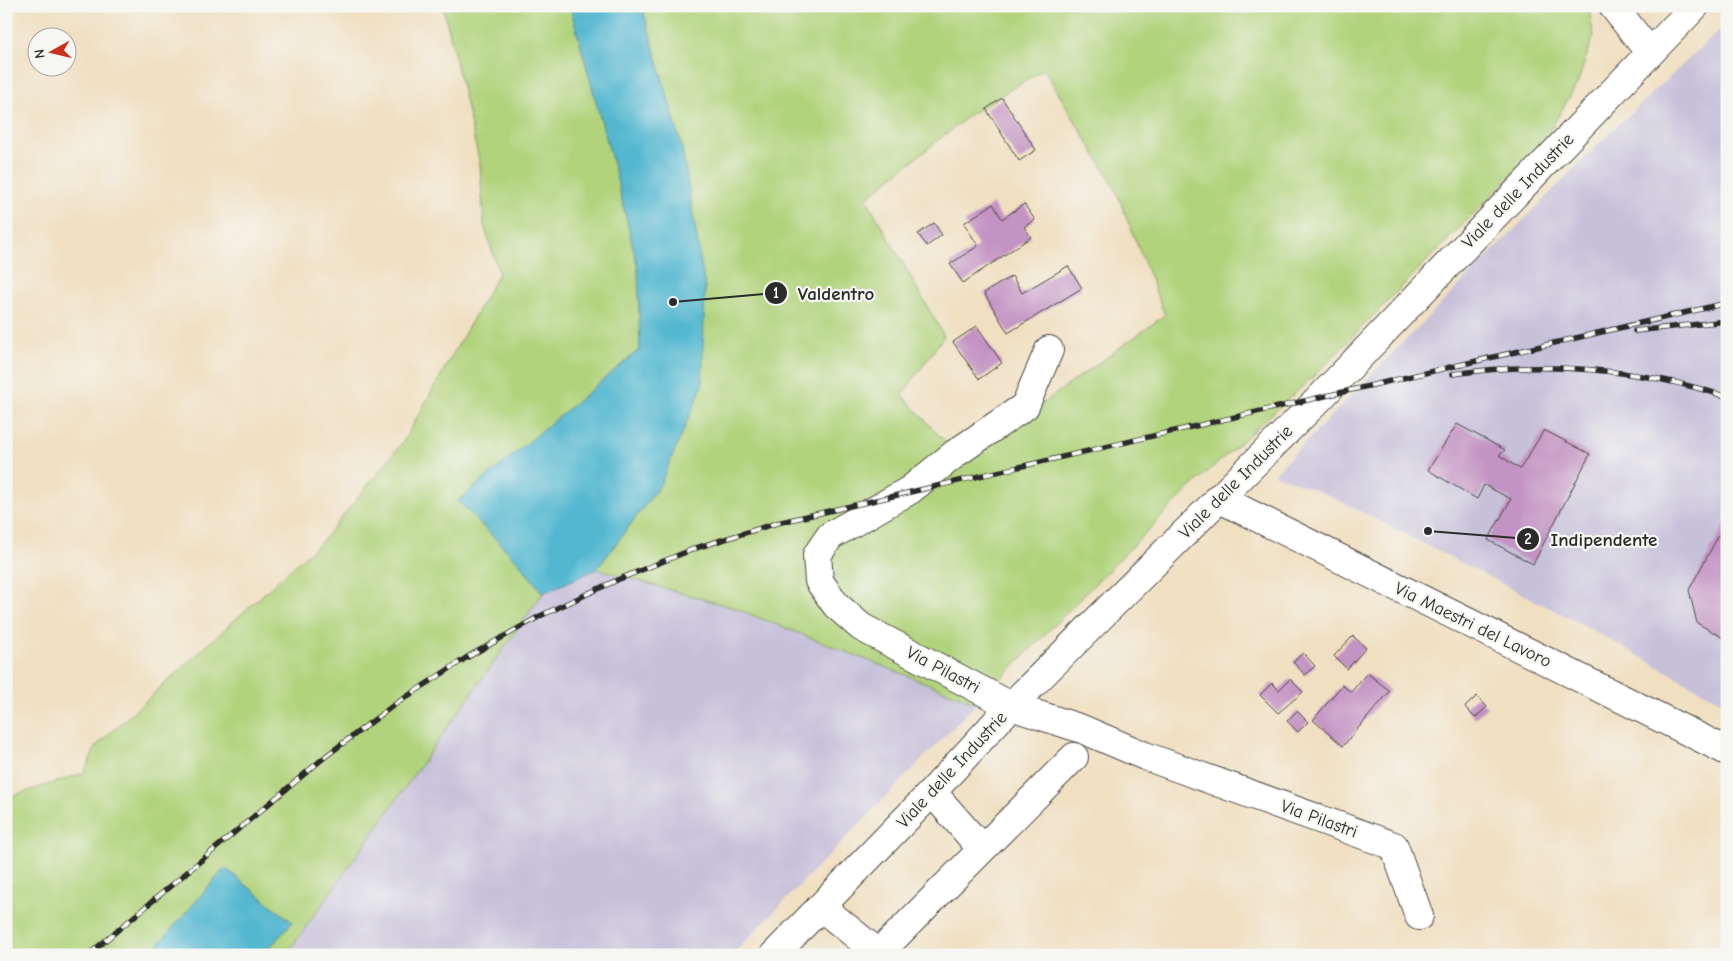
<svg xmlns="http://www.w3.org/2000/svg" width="1733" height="961" font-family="'Comic Neue',sans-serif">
	<rect width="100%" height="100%" fill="#f6f6f2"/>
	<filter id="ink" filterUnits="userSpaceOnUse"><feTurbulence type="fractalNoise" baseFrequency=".02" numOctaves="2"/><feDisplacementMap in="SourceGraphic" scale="10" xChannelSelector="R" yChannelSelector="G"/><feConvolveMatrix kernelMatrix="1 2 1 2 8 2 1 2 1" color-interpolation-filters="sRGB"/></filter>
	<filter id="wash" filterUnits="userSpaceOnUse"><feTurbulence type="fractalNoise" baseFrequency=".0096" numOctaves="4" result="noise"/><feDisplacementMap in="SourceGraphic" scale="20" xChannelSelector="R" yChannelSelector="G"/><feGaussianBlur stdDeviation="1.12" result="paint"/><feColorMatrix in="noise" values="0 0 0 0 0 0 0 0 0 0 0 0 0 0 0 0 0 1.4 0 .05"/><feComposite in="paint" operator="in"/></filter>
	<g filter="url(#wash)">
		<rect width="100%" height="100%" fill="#f0dfc0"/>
		<!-- industrial -->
		<path fill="#c6c0d9" d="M1727,23V705L1585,626L1328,495L1274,474L1597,145Z
			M597,569L734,608L977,703L732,955H286L543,593Z"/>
		<!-- green -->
		<path fill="#b1d37c" stroke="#6e7f54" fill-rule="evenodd" d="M443,6H570L615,171L638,268L640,349L459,501L519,563L543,593L286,955H263L292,922L225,868L149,955H6V798L84,773L96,746L324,539L403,442L499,273L484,225L480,164Z
			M642,6H1588L1594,35L1577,84L1542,144L1316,374L1190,488L977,703L734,608L597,569L660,485L705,288L682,147ZM1044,69L1114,186L1165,315L963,461L902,395L944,336L866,198L971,114Z"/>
		<!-- water -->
		<path fill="#52b7d0" stroke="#3e717e" d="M570,6H642L682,148L705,288L702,387L660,485L597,569L543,593L519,563L458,501L640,349L638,268L615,171Z
			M225,868L292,922L263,955H149Z"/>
		<g id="blocks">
			<!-- building -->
			<path fill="#c393c3" d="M1002,98L1036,150L1019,161L986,109Z
				M993,204L1002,219L1024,204L1035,220L1024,227L1031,237L963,283L950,264L978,246L964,223Z
				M934,223L942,235L927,246L918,234Z
				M1068,266L1082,288L1008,333L984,293L1012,276L1022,293Z
				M977,326L1002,363L979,379L953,342Z
				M1457,424L1505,450L1499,455L1520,469L1544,430L1590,454L1533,564L1488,540L1511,499L1484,485L1477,499L1428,470Z
				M1727,520V640L1697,623L1689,590Z
				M1353,636L1366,648L1347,669L1334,656Z
				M1303,653L1315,666L1305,675L1293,662Z
				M1367,673L1390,691L1343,746L1313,720L1342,685L1351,692Z
				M1290,679L1303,692L1278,713L1260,695L1272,683L1279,690Z
				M1477,696L1487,707L1475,718L1465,707Z
				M1297,711L1308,722L1298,732L1287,721Z"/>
		</g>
	</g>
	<g filter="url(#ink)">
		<use href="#blocks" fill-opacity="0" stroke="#494641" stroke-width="1"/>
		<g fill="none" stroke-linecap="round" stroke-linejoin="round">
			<defs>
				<path id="minor" d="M1613,6L1650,53
					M1049,350L1025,406L956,453L910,490L830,536L817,555L819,581L836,605L861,627L1011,706L1082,729L1145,756L1394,846L1419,916
					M1218,498L1727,751
					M932,792L982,849
					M821,907L878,953
					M774,955L932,792L1011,706L1320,398L1695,6
					M877,955L1074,757"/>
			</defs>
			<!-- minor casing -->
			<use href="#minor" stroke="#494641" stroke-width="30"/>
			<!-- minor -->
			<use href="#minor" stroke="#fff" stroke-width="28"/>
			<defs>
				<path id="rail" d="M1635,331L1727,321
					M1453,374C1543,361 1640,368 1727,397
					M88,955L326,756L394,705L466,658L540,616L617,580L696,548L777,523L1727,303"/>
			</defs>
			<!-- rail casing -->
			<use href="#rail" stroke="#2b2b2b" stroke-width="5.5"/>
			<!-- rail -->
			<use href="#rail" stroke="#f6f6f2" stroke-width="4" stroke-dasharray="11" stroke-linecap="butt"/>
		</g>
	</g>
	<g text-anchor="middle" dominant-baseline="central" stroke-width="4.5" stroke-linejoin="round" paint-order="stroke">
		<!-- street labels -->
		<g font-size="18" fill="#2b2b2b" stroke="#f6f6f2">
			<text transform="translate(1518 191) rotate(-46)">Viale delle Industrie</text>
			<text transform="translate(1236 482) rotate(-45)">Viale delle Industrie</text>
			<text transform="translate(1473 625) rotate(26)">Via Maestri del Lavoro</text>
			<text transform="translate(943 670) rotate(28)">Via Pilastri</text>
			<text transform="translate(952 770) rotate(-47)">Viale delle Industrie</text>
			<text transform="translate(1319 819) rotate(20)">Via Pilastri</text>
		</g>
	</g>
	<!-- callouts -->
	<path fill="none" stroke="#2b2b2b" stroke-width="2" d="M673 302L776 293M1428 531L1528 539"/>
	<g fill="#2b2b2b" stroke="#f6f6f2" stroke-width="2">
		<circle cx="673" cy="302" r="5"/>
		<circle cx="1428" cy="531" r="5"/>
		<circle cx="776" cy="293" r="12"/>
		<circle cx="1528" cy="539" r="12"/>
	</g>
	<g font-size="15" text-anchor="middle" font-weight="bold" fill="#fff">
		<text x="776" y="298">1</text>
		<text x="1528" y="544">2</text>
	</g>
	<g font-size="19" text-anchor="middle" font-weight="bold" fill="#2b2b2b" stroke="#f6f6f2" stroke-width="4.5" stroke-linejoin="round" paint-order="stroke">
		<text x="836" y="300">Valdentro</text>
		<text x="1604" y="546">Indipendente</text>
	</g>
	<!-- margin -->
	<rect width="1733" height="961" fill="none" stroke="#f6f6f2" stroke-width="25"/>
	<!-- north arrow -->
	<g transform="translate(52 52) rotate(262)"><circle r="24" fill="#f6f6f2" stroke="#a5a5a2"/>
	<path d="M0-4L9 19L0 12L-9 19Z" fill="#c8321e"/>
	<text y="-8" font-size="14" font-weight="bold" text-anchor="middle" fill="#2b2b2b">N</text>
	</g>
</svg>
